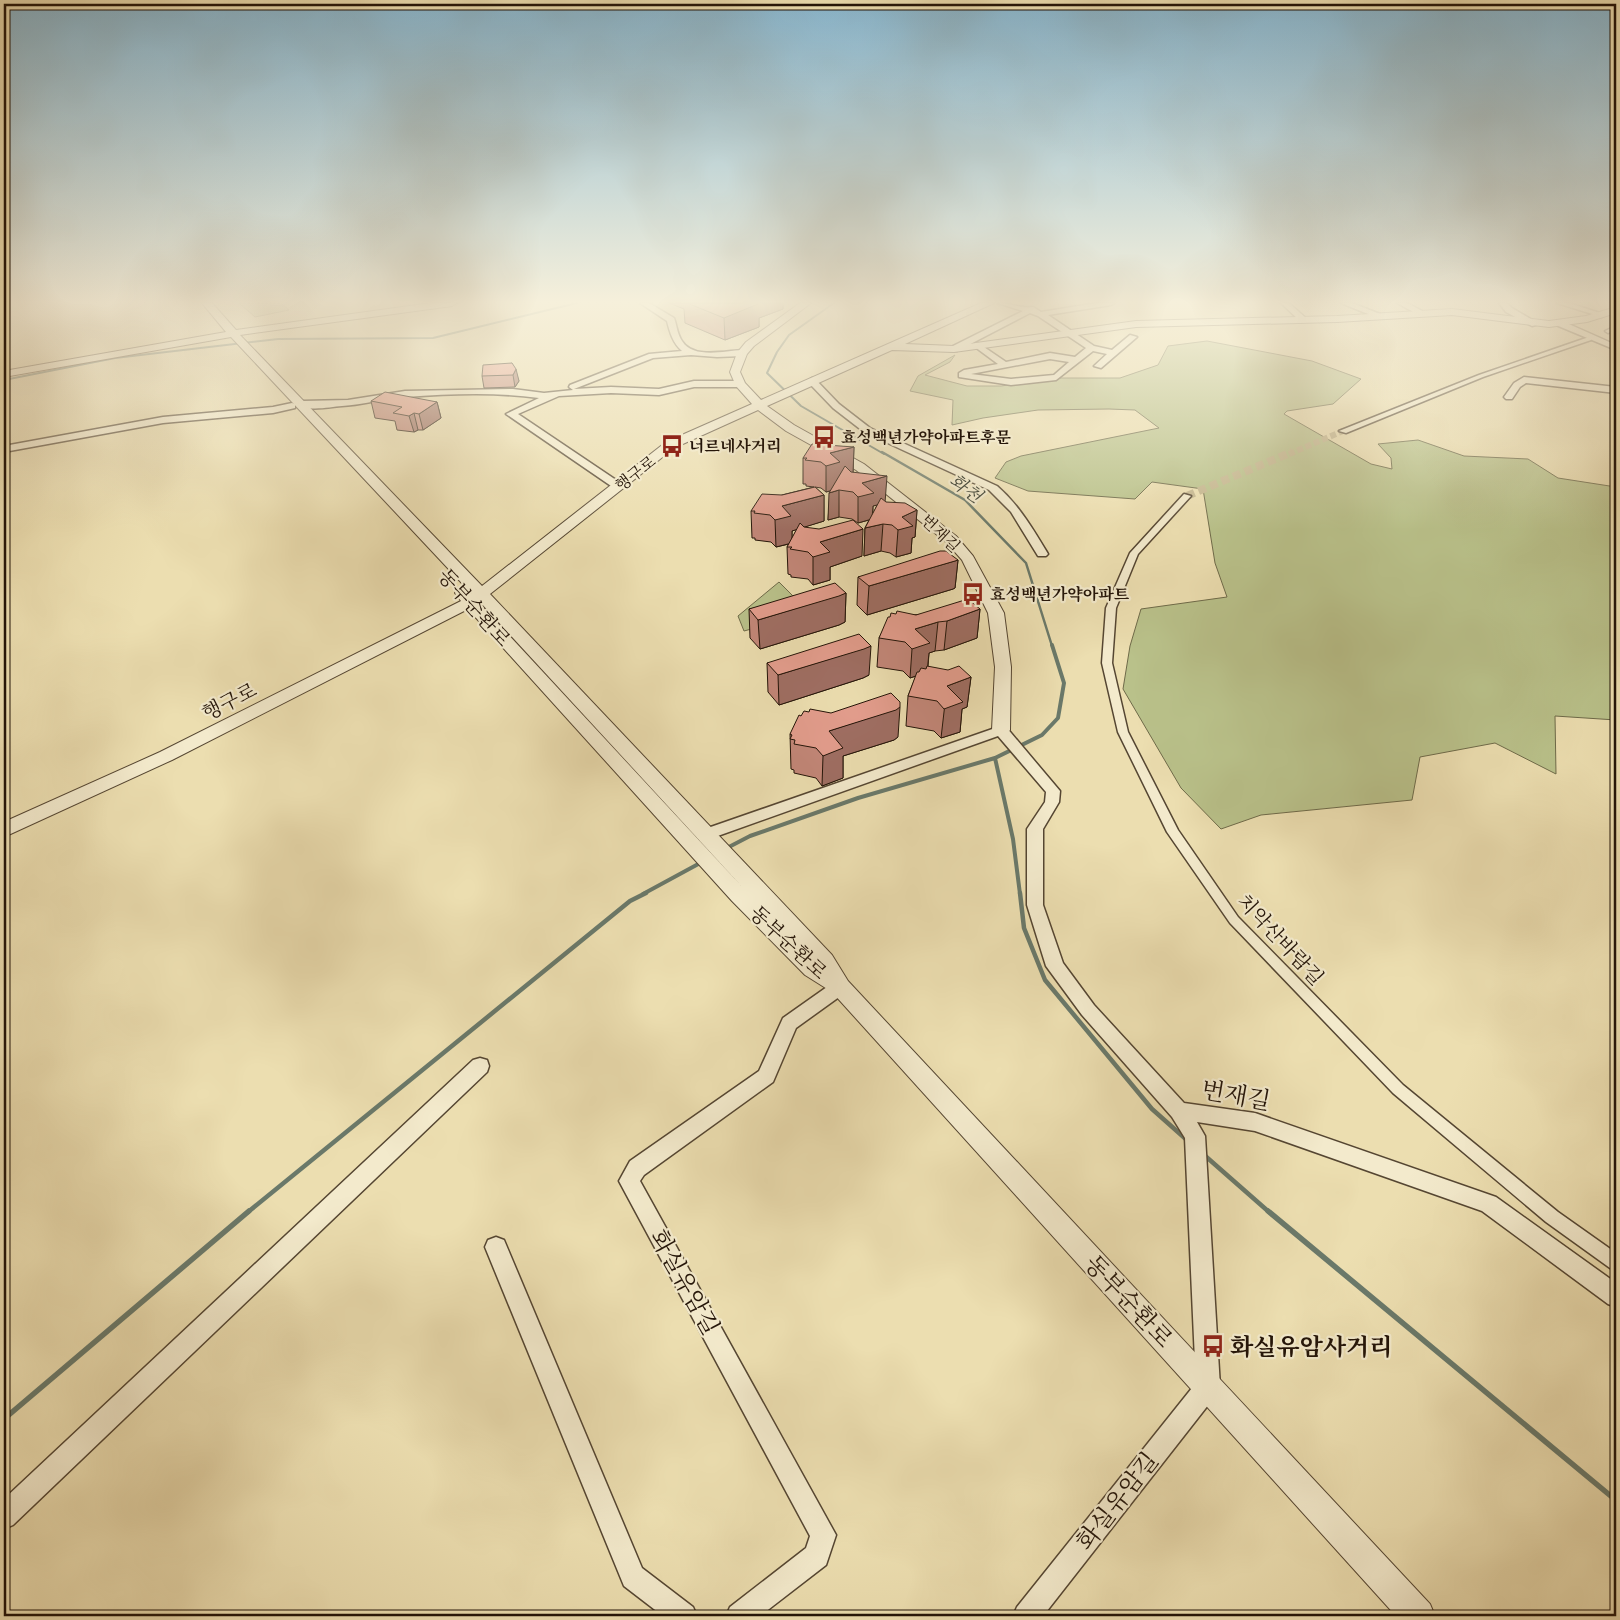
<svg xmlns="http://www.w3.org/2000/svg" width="1620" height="1620" font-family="'Gentium Book Plus','Noto Serif KR',serif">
	<rect width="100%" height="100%" fill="#ecdeb0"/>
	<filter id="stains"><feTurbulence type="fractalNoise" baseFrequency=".004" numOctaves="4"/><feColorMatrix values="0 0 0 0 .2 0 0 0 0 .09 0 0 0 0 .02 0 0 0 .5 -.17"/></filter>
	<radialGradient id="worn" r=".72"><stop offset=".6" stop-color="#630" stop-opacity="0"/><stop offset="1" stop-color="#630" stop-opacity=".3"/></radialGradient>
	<!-- green -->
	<path fill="#b9c18a" stroke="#6e6a49" d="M239,303H281L289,310L255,317Z
		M1207,341L1312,361L1361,379L1333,404L1287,411L1284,414L1371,464L1392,469L1391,458L1378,444L1418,440L1464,456L1528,459L1558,478L1616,487V720L1555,716L1556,774L1495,743L1420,757L1412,800L1261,815L1221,829L1181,788L1123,689L1130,646L1141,609L1227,597L1215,563L1203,489L1152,482L1135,499L1028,491L995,478L1006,462L1021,456L1159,428L1135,410L1109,409L1038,410L983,418L952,425L953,400L910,391L918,376L955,355L950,362L925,375L967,386H1001L1061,378H1120L1158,365L1168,346Z
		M779,582L810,613L744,631L738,616Z"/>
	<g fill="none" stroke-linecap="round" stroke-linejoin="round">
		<!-- stream-far4 -->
		<path stroke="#6a796a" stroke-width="2" d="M834,303L789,335L777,352L767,373L801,406L884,454
			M4,380L115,358L278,339L433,338L577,303"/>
		<!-- stream-far3 -->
		<path stroke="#6a796a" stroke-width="2.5" d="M882,452L965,500L1026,563L1052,646"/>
		<!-- stream-far2 -->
		<path stroke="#6a796a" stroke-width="4" d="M995,758L1013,839L1020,894
			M725,849L750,836L858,798L995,758L1042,735L1058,718L1064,683L1052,645
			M643,894L702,862"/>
		<!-- stream-far1 -->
		<path stroke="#6a796a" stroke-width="4.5" d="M1020,893L1024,928L1045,980L1152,1109L1188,1141
			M1203,1154L1269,1212
			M248,1212L630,901L646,893"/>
		<!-- stream -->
		<path stroke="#6a796a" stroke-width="5.5" d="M1268,1211L1612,1497L1616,1504
			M4,1419L249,1211"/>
		<!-- pedestrian-tunnel-far1 -->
		<path stroke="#c4b68e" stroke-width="6" stroke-dasharray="6 3" stroke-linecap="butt" d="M1289,454L1343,431"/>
		<!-- pedestrian-tunnel -->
		<path stroke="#c4b68e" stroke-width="8" stroke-dasharray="8 4.5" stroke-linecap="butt" d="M1187,496L1292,452"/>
		<defs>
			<path id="pedestrian" d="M1616,326V330L1608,333L1605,331Z
				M1589,337L1591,338V340L1483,377L1346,433L1339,431L1479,375Z
				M1184,494L1191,496L1138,554L1116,608L1112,663L1128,732L1178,830L1238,917L1403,1085L1558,1212L1616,1253V1270L1610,1268L1546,1222L1393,1093L1230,923L1167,832L1118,732L1102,663L1106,608L1130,553Z"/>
			<path id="minor" d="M640,303H649L674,318C677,326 677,334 682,341C693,359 724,351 742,350L746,353L742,356L717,357L691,355L653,358L574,389L611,387L659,389L694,381H740L744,384L740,387H694L659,395L611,393L559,396L518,414L622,484L623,486L622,488H614L506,414L539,398C496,392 450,394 406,397C385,398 363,405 342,406C330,407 307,412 297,404L302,401L348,400L405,391L513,389L544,393L573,390L569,387L570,385L649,354L682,351C673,343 670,333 667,321Z
				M998,303C1008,303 1025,309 1033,307L1041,312L1097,303H1115L1111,305L1048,315L1094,346L1112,350L1130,335L1137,337L1101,368L1094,366L1107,354L1093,351L1056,380L1011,385L959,377V373L964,370L998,364L975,347V343H978L1006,362L1050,353L1075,357L1086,348L1038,316L1030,313L957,351H951V347L1023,311ZM1050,359L1069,362L1054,375L1011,379L971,374Z
				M1281,303H1289L1308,320L1301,322Z
				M1341,303H1352L1385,316L1378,318Z
				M1397,303H1407L1426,313L1419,315Z
				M1499,303H1507L1512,308L1539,324L1532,326L1506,312Z
				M1557,303H1569L1606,315L1602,317Z
				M1556,321H1562L1616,345V350L1556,325Z
				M1524,377L1616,387V393L1526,383L1520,387L1512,399H1506L1504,397L1514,383Z
				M812,378L815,379L839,404L870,428L997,486C1019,505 1033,529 1048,554L1046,556H1038L1011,512L989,490L864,432L833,408L809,383L808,381Z
				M292,403L295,404V408L273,413L163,423L4,452V446L163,417L273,407Z
				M1001,726L1006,727L1060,791L1059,802L1043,829V905L1063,963L1094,1005L1184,1103L1255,1113L1496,1197L1616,1283V1307L1608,1304L1482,1211L1255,1131L1197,1122L1205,1136L1220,1387L1216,1395L1043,1616H1013L1017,1607L1196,1383L1185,1138L1172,1117L1082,1015L1046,966L1027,905V829L1045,802L1046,792L998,736L712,838L707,839L702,838L699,834L702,830Z
				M840,980L846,982L849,987L846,992L796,1028L773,1082L644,1175L640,1181L836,1535L826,1565L760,1616H726L730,1607L806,1548L810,1536L619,1181L630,1161L759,1071L783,1018L834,982Z
				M480,1058L487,1060L489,1066L487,1072L13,1525L4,1529V1499L473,1060Z
				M496,1237L504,1240L642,1568L693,1607L697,1616H663L624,1586L485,1247L488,1240Z"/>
			<path id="tertiary" d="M202,303H212L236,330L431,303H457L452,306L240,335L482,586L666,442L752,404L736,386L730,372L737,353L746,342L800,303H811L754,346L747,354L740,372L745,383L761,400L981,303H994L905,344L954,346L1136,321L1337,316L1452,309L1549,321L1586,316L1616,307V313L1587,322L1549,327L1452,315L1337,322L1136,327L954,352L892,350L767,406L794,425L864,464L956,536L973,556L1004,613L1011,667L1010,730L1007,734L1001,735L995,734L992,730L995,667L988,613L962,560L946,542L856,470L786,431L758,410L674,448L490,594L832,955L848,981L1430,1604L1435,1616H1396L832,992L805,975L732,901L468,609L172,760L4,837V822L160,752L461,601L455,593L457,590L462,589L472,594L231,337L4,377V371L226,332ZM480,602L746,891L479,603Z"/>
		</defs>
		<!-- pedestrian casing -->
		<use href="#pedestrian" stroke="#554632" stroke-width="3"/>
		<!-- minor casing -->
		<use href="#minor" stroke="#554632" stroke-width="3"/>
		<!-- tertiary casing -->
		<use href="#tertiary" stroke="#554632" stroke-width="2"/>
		<!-- pedestrian -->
		<use href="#pedestrian" fill="#f3eacc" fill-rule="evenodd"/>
		<!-- minor -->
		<use href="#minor" fill="#f3eacc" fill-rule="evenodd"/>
		<!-- tertiary -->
		<use href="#tertiary" fill="#f3eacc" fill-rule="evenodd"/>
	</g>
	<!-- wall -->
	<path fill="#c38779" stroke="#231408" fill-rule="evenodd" d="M669,303H783V309L759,318V327L725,340L685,323L684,309Z
		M512,363L519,381L515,387L484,388L482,376Z
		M371,401L437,402L441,418L423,430H418L414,432L397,430L395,421L375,418Z
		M854,447L853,472L885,502L917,510L915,537L912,538L911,553L896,557L890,553L881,551L864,556L865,528L869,520L858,523L852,519L839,517L828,520L830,491L826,492L821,488L815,487L824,495V521L804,527L862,556L830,567V580L813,585L808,579L791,577V575L788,574L787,547L789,544L776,547L771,542L755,540V538H752L751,511L782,495L814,487L806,486V484H803V458ZM877,505L873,514V506ZM797,529L792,539V531Z
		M958,560L955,588L953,589L867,615L857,605L858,577Z
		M846,593L845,622L839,625L760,649L750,638L749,609Z
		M980,609L977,638L944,650L935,651L929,653L928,667L971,677L967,707L962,709L960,732L941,738L934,731L906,726L908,696L916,676L910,678L903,671L877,667L879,638L890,617Z
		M767,663L869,675L863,678L779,705L768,692Z
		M790,734L898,737L894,740L843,756V778L822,786L816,778L794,773V770L791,769Z"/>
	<!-- shaded-wall -->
	<path fill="#9f6e63" stroke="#231408" d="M748,303H783V309L759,318V327L725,340L724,318Z
		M516,369L519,381L515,387L513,375Z
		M437,402L441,418L423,430L419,414Z
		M414,413L418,430L414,432L409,416Z
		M854,447L853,473L840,488L826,492V466L830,453Z
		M887,476L885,503L873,506L872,519L858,523V497L862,483Z
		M839,490V517L828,520L829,493Z
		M824,495V521L792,531V543L776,547L775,520L782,506Z
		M917,510L915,537L912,538L911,553L896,557L898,530L902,517Z
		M883,524L881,551L864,556L865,528Z
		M863,529L862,556L830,567V580L813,585V557L820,542Z
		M958,560L955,588L953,589L867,615L869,586Z
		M846,593L845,622L839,625L760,649L758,620Z
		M980,609L977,638L944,650L947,621Z
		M938,622L935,651L929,653L927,672L910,678L912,649L915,629Z
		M871,646L869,675L863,678L779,705L778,675Z
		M971,677L967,707L962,709L960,732L941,738L947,686Z
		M900,707L898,737L894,740L843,756V778L822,786L823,756L829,731Z"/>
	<!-- building -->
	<path fill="#e39d8d" stroke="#231408" d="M687,303H755L758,304L724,318Z
		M512,363L516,369L513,375L482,376L483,365Z
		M385,392L437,402L419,414L414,413L409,416L393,413L402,407L371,401Z
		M812,444L854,447L830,453L840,462L826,466L821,462L805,460L807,458H803Z
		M845,466L851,472L887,476L862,483L874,493L858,497L853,492L839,490L829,493Z
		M815,487L824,495L782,506L791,516L775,520L770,515L754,513L755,511H751L762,494L782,495Z
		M881,498L886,502L905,503L917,510L902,517L913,526L898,530L892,525L883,524L865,528Z
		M853,520L863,529L820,542L830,552L813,557L808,552L790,549L792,547H787L800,523L804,527L819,529Z
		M940,551H946L958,560L955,561L869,586L858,577Z
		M835,583L846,593L839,596L758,620L749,609Z
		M968,599L980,609L947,621L938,622L915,629L930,643L912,649L905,642L879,638L888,617H890L891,613L896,614L897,611L916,615Z
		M859,634L871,646L864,649L778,675L767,663Z
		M927,666L948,670L959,666L971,677L947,686L963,702L944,709L937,701L908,696L917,672H919L921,668L926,669Z
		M891,693L900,702V707L896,710L829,731L843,748L823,756L816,748L794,744L795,740L790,739L792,735L790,734L799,715L801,716L804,711L809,712L810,709L831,713Z"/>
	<!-- sky -->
	<linearGradient id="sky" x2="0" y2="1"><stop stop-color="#88b7d0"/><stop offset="0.57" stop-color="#f6f0db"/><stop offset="1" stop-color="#f6f0db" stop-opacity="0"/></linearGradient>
	<rect width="1620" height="530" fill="url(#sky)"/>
	<!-- icons -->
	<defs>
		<symbol id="bus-bare" viewBox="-9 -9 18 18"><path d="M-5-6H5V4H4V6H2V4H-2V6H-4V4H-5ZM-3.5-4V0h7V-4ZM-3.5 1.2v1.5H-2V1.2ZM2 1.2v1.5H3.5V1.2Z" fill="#8f2418" stroke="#f3eacc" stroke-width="2.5" paint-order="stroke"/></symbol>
	</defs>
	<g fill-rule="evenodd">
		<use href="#bus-bare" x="808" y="421" width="32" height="32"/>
		<use href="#bus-bare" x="656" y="430" width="32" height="32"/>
		<use href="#bus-bare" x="957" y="578" width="32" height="32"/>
		<use href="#bus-bare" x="1197" y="1330" width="32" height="32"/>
	</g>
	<g text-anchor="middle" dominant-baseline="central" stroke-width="4.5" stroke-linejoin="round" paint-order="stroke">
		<!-- far-poi labels -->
		<g font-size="16" font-weight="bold" fill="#231408" stroke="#f3eacc" text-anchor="start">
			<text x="841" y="437">효성백년가약아파트후문</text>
			<text x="689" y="446">너르네사거리</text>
			<text x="990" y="594">효성백년가약아파트</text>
		</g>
		<!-- far-street labels -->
		<g font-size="16" fill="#231408" stroke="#f3eacc">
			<text transform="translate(635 473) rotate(-38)">행구로</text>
			<text transform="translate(941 533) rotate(43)">번재길</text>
		</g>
		<!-- far-water labels -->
		<g font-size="18" font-style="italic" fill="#4c4f41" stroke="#f3eacc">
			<text transform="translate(966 488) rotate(36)">화천</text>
		</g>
		<!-- street labels -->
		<g font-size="20" fill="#231408" stroke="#f3eacc">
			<text transform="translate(475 607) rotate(48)">동부순환로</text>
			<text transform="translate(229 701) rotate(-27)">행구로</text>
			<text transform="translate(1281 939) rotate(47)">치악산바람길</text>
			<text transform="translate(789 942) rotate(43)">동부순환로</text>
		</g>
		<!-- near-street labels -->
		<g font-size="24" fill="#231408" stroke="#f3eacc">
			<text transform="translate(1236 1095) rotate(10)">번재길</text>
			<text transform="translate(685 1282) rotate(61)">화실유암길</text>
			<text transform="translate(1129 1301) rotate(47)">동부순환로</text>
			<text transform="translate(1117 1501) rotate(-52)">화실유암길</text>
		</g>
		<!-- near-poi labels -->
		<g font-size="24" font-weight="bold" fill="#231408" stroke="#f3eacc" text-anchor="start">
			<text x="1230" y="1346">화실유암사거리</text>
		</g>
	</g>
	<!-- margin -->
	<rect width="1620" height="1620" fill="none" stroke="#ecdeb0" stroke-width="20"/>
	<rect x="5" y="5" width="1610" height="1610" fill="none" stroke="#231408" stroke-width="2.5"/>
	<rect x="10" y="10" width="1600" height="1600" fill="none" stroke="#231408"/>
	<rect width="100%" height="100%" filter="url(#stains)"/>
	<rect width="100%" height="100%" fill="url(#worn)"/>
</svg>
